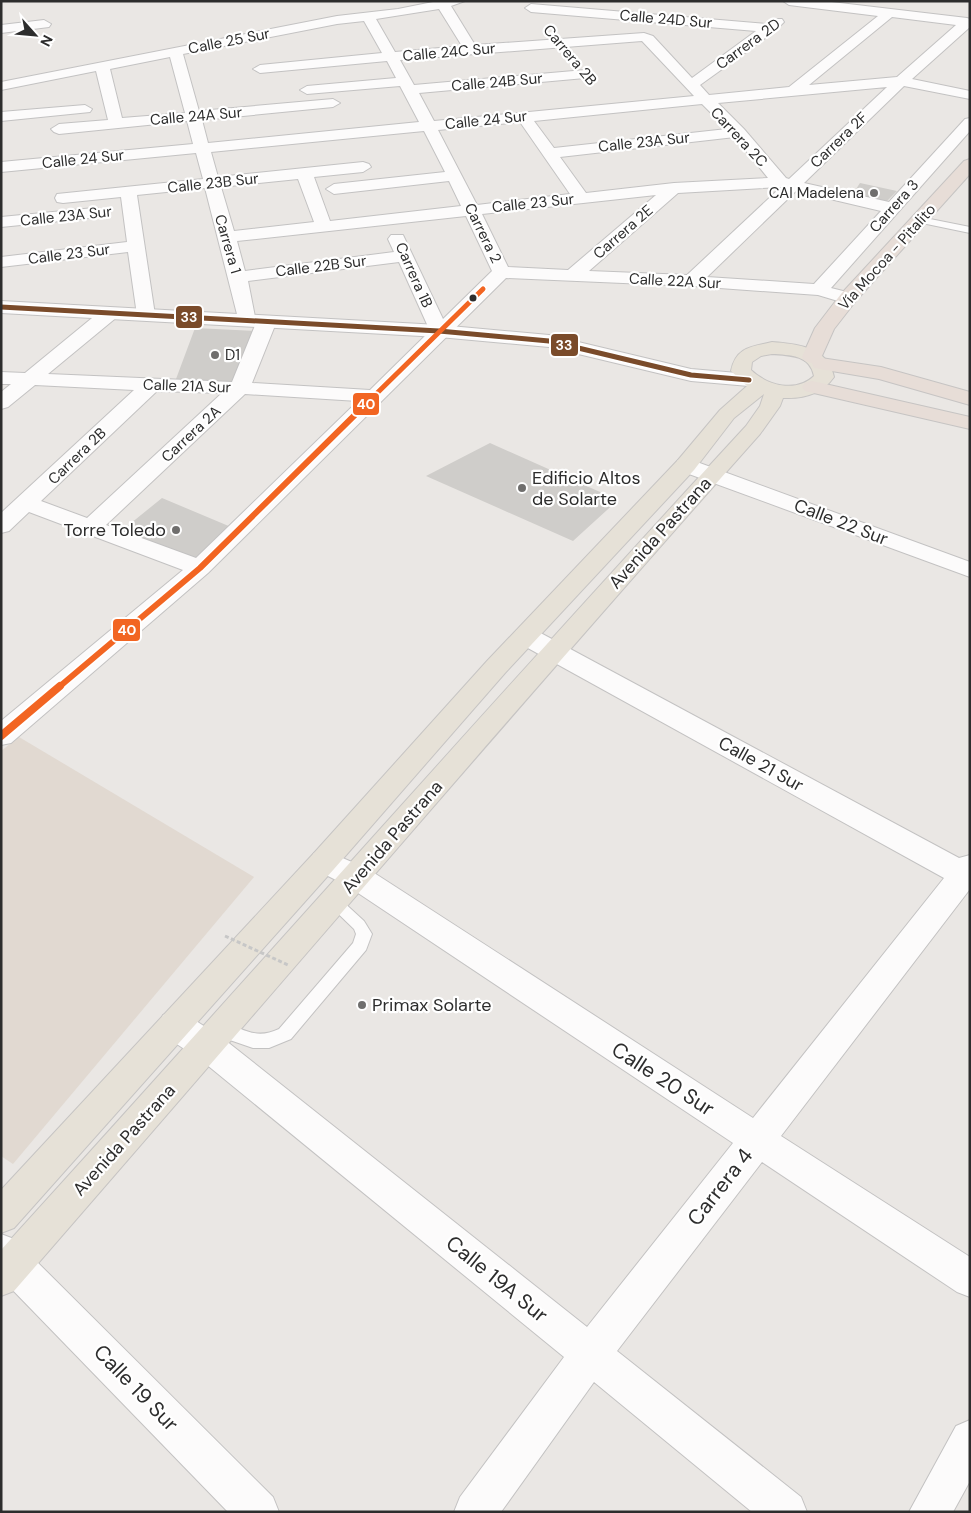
<svg xmlns="http://www.w3.org/2000/svg" width="971" height="1513" font-family="'DM Sans',sans-serif">
	<rect width="100%" height="100%" fill="#eae7e4"/>
	<!-- education -->
	<path fill="#e1d9d1" d="M19,737L254,877L13,1164L1,1156V751Z"/>
	<!-- building -->
	<path fill="#cfcdca" d="M860,183L897,191L884,204L852,195Z
		M195,328L257,331L232,383L176,379Z
		M490,443L618,500L573,541L426,476Z
		M162,498L231,527L193,560L120,532Z"/>
	<g fill="none" stroke-linecap="round" stroke-linejoin="round">
		<defs>
			<path id="lane" d="M920,217L970,227V233L917,222L916,220Z
				M334,896L339,898L364,921L372,934L366,950L291,1039L269,1048H253L224,1038L216,1033L214,1028L216,1023L222,1021C243,1029 256,1040 279,1029L353,943L356,934L354,929L326,902L329,898Z"/>
			<path id="street" d="M438,1H465L451,6L475,45L644,33L653,36L692,78L756,31L531,12L525,8L531,4L766,24L772,19H782L784,22L775,31L700,85L709,95L789,87L878,16L789,5L783,1H823L967,18L970,19V27L912,79L970,91V99L904,86L804,183L889,202L965,119L970,118V131L831,288L855,294L857,298L855,302L848,304L818,295L692,286L506,278L208,573L11,743L1,745V721L183,570L29,512L9,531L1,533V513L134,390L35,385L8,407L1,409V392L11,384H1V372L25,373L103,309H117L119,313L117,317L48,374L232,382L256,323L259,319H273L276,323L252,383L370,390L430,331L399,262L248,281L256,322L254,326H240L205,188L137,195L155,315L153,319H139L137,315L128,252L1,267V257L127,242L121,197L63,203L57,202L55,198L57,194L203,179L196,153L1,172V162L193,144L187,121L59,134L54,132L51,129L59,124L108,120L96,71L1,90V82L337,16L398,9ZM439,9L462,46L395,52L376,19ZM892,17L956,25L897,77L809,85ZM364,21L382,53L260,65L253,69L260,73L387,61L396,78L307,86L300,90L307,94L400,86L419,122L208,143L202,120L333,107L340,103L333,99L199,111L183,54L337,24ZM642,41L694,96L434,121L419,93L585,78L592,74L585,70L414,85L400,60ZM170,57L185,113L122,118L110,69ZM887,87L789,179L786,178L744,129L718,103ZM702,104L727,129L554,148L534,121ZM520,122L570,194L477,205L438,130ZM424,131L445,172L334,184L326,189L334,194L449,181L461,206L330,221L314,177L363,172L371,167L369,164L363,162L218,177L211,152ZM735,137L768,178L674,183L586,193L560,157ZM298,179L314,222L234,231L221,187ZM781,187L687,275L589,271L678,193ZM796,191L881,211L814,284L707,277ZM656,195L568,270L508,267L482,214ZM466,216L492,271L443,319L403,235H391L388,239L394,252L245,271L237,241ZM157,391L222,393L87,518L41,501ZM245,394L358,401L196,558L106,525Z
				M44,20L51,24L49,27L1,33V25Z
				M85,105L92,109L90,112L1,121V112Z
				M94,208L100,209L102,213L100,217L1,227V217Z
				M686,458L970,562V577L678,470L675,465L678,460Z
				M526,628L535,630L959,858L970,855V889L781,1136L970,1257V1297L957,1292L762,1162L617,1351L801,1497L807,1512H752L594,1382L501,1512H454L460,1497L564,1357L201,1060L163,1035L159,1025L163,1015L175,1011L187,1015L225,1040L587,1327L733,1143L346,885L314,869L309,861L314,853L324,850L368,869L753,1118L944,878L517,642L513,636L517,630Z
				M1,1234L14,1239L273,1497L279,1512H228L1,1278Z
				M970,1420V1481L953,1512H909L956,1426Z"/>
			<path id="secondary" d="M1,301L439,325L549,335L691,369L749,374L756,376L759,380L756,384L749,386L691,381L549,347L439,337L1,313Z"/>
			<path id="primary" d="M772,342C798,344 828,347 834,377C822,394 803,399 783,398L780,406L760,434C508,717 263,1005 14,1291L1,1296V1250C250,976 495,698 746,426L760,406L764,394L734,418L694,470L505,673L334,869L14,1228L1,1233V1190L314,853L487,661L678,460L720,410L747,386L731,371C736,347 751,347 772,342ZM772,354C790,355 810,355 814,376C796,393 768,386 751,370L752,362L761,356Z"/>
			<path id="highway" d="M970,159V174L855,302L834,329L821,358L881,367L970,392V405L879,379L814,368L812,363L805,361L802,357L815,328L841,294L964,161Z
				M812,381L970,417V429L805,391L802,387L805,383Z"/>
		</defs>
		<!-- lane casing -->
		<use href="#lane" stroke="#c3c2c2" stroke-width="2"/>
		<!-- street casing -->
		<use href="#street" stroke="#c3c2c2" stroke-width="2"/>
		<!-- secondary casing -->
		<use href="#secondary" stroke="#c3c2c2" stroke-width="2"/>
		<!-- primary casing -->
		<use href="#primary" stroke="#c6c4c3" stroke-width="2"/>
		<!-- highway casing -->
		<use href="#highway" stroke="#c6c4c3" stroke-width="2"/>
		<!-- lane -->
		<use href="#lane" fill="#fcfbfb" fill-rule="evenodd"/>
		<!-- street -->
		<use href="#street" fill="#fcfbfb" fill-rule="evenodd"/>
		<!-- secondary -->
		<use href="#secondary" fill="#fcfbfb" fill-rule="evenodd"/>
		<!-- primary -->
		<use href="#primary" fill="#e6e1d7" fill-rule="evenodd"/>
		<!-- highway -->
		<use href="#highway" fill="#e7ddd7" fill-rule="evenodd"/>
		<!-- path-bridge -->
		<path stroke="#c7c7c7" stroke-width="3" stroke-dasharray="4 2.5" stroke-linecap="butt" d="M225,936L288,965"/>
		<defs>
			<path id="bus-1" d="M1,307L439,331L549,341L691,375L749,380"/>
			<path id="bus-2-far2" d="M369,401L483,289"/>
			<path id="bus-2-far1" d="M59,687L200,568L370,400"/>
			<path id="bus-2" d="M1,736L60,686"/>
		</defs>
		<!-- bus-1 casing -->
		<use href="#bus-1" stroke="#fff" stroke-width="8"/>
		<!-- bus-2-far2 casing -->
		<use href="#bus-2-far2" stroke="#fff" stroke-width="8"/>
		<!-- bus-2-far1 casing -->
		<use href="#bus-2-far1" stroke="#fff" stroke-width="9"/>
		<!-- bus-2 casing -->
		<use href="#bus-2" stroke="#fff" stroke-width="12"/>
		<!-- bus-1 -->
		<use href="#bus-1" stroke="#7a4b2a" stroke-width="5"/>
		<!-- bus-2-far2 -->
		<use href="#bus-2-far2" stroke="#f26522" stroke-width="5"/>
		<!-- bus-2-far1 -->
		<use href="#bus-2-far1" stroke="#f26522" stroke-width="6"/>
		<!-- bus-2 -->
		<use href="#bus-2" stroke="#f26522" stroke-width="8"/>
	</g>
	<!-- markers -->
	<g fill="#6f6e6d" stroke="#fff" stroke-width="2">
		<circle cx="874" cy="193" r="5"/>
		<circle cx="215" cy="355" r="5"/>
		<circle cx="522" cy="488" r="5"/>
		<circle cx="176" cy="530" r="5"/>
		<circle cx="362" cy="1005" r="5"/>
	</g>
	<circle fill="#2d2d2d" stroke="#fff" stroke-width="2" cx="473" cy="298" r="4.5"/>
	<g text-anchor="middle" dominant-baseline="central" stroke-width="4.5" stroke-linejoin="round" paint-order="stroke">
		<!-- far-street labels -->
		<g font-size="15" fill="#2d2d2d" stroke="#fff">
			<text transform="translate(666 19) rotate(5)">Calle 24D Sur</text>
			<text transform="translate(229 41) rotate(-11)">Calle 25 Sur</text>
			<text transform="translate(748 44) rotate(-36)">Carrera 2D</text>
			<text transform="translate(449 52) rotate(-5)">Calle 24C Sur</text>
			<text transform="translate(570 55) rotate(50)">Carrera 2B</text>
			<text transform="translate(497 82) rotate(-5)">Calle 24B Sur</text>
			<text transform="translate(196 116) rotate(-5)">Calle 24A Sur</text>
			<text transform="translate(486 120) rotate(-6)">Calle 24 Sur</text>
			<text transform="translate(739 137) rotate(47)">Carrera 2C</text>
			<text transform="translate(839 140) rotate(-44)">Carrera 2F</text>
			<text transform="translate(644 142) rotate(-6)">Calle 23A Sur</text>
			<text transform="translate(83 159) rotate(-6)">Calle 24 Sur</text>
			<text transform="translate(213 183) rotate(-6)">Calle 23B Sur</text>
			<text transform="translate(533 203) rotate(-6)">Calle 23 Sur</text>
			<text transform="translate(894 206) rotate(-48)">Carrera 3</text>
			<text transform="translate(66 216) rotate(-6)">Calle 23A Sur</text>
			<text transform="translate(623 232) rotate(-41)">Carrera 2E</text>
			<text transform="translate(483 233) rotate(64)">Carrera 2</text>
			<text transform="translate(228 244) rotate(74)">Carrera 1</text>
			<text transform="translate(69 254) rotate(-7)">Calle 23 Sur</text>
			<text transform="translate(887 257) rotate(-48)">Vía Mocoa - Pitalito</text>
			<text transform="translate(321 266) rotate(-7)">Calle 22B Sur</text>
			<text transform="translate(414 275) rotate(66)">Carrera 1B</text>
			<text transform="translate(675 281) rotate(3)">Calle 22A Sur</text>
			<text transform="translate(187 386) rotate(2)">Calle 21A Sur</text>
			<text transform="translate(191 434) rotate(-43)">Carrera 2A</text>
			<text transform="translate(77 456) rotate(-44)">Carrera 2B</text>
		</g>
		<!-- far-poi labels -->
		<g font-size="15" fill="#2d2d2d" stroke="#fff" text-anchor="end">
			<text x="864" y="193">CAI Madelena</text>
			<text x="225" y="355" text-anchor="start">D1</text>
		</g>
		<!-- poi labels -->
		<g font-size="18" fill="#2d2d2d" stroke="#fff" text-anchor="start">
			<text x="532" y="478">Edificio Altos<tspan x="532" dy="21">de Solarte</tspan></text>
			<text x="166" y="530" text-anchor="end">Torre Toledo</text>
			<text x="372" y="1005">Primax Solarte</text>
		</g>
		<!-- street labels -->
		<g font-size="18" fill="#2d2d2d" stroke="#fff">
			<text transform="translate(841 522) rotate(21)">Calle 22 Sur</text>
			<text transform="translate(660 533) rotate(-48)">Avenida Pastrana</text>
			<text transform="translate(761 764) rotate(29)">Calle 21 Sur</text>
			<text transform="translate(392 837) rotate(-49)">Avenida Pastrana</text>
			<text transform="translate(124 1140) rotate(-48)">Avenida Pastrana</text>
		</g>
		<!-- near-street labels -->
		<g font-size="21" fill="#2d2d2d" stroke="#fff">
			<text transform="translate(663 1079) rotate(33)">Calle 20 Sur</text>
			<text transform="translate(720 1187) rotate(-52)">Carrera 4</text>
			<text transform="translate(497 1279) rotate(39)">Calle 19A Sur</text>
			<text transform="translate(136 1388) rotate(46)">Calle 19 Sur</text>
		</g>
	</g>
	<g stroke="#fff" stroke-width="2">
		<rect x="175" y="305" width="28" height="24" rx="5" fill="#7a4b2a"/>
		<rect x="550" y="333" width="29" height="24" rx="5" fill="#7a4b2a"/>
		<rect x="352" y="392" width="28" height="24" rx="5" fill="#f26522"/>
		<rect x="112" y="618" width="29" height="24" rx="5" fill="#f26522"/>
	</g>
	<g font-size="14" text-anchor="middle" font-weight="bold" fill="#fff">
		<text x="189" y="322">33</text>
		<text x="564" y="350">33</text>
		<text x="366" y="409">40</text>
		<text x="127" y="635">40</text>
	</g>
	<!-- border -->
	<rect width="971" height="1513" fill="none" stroke="#2d2d2d" stroke-width="5"/>
	<!-- north arrow -->
	<g transform="translate(35 35) rotate(117)" stroke="#ffffff" stroke-width="4" paint-order="stroke">
	<path d="M0-4L9 19L0 12L-9 19Z" fill="#2d2d2d"/>
	<text y="-8" font-size="14" font-weight="bold" text-anchor="middle" fill="#2d2d2d">N</text>
	</g>
</svg>
